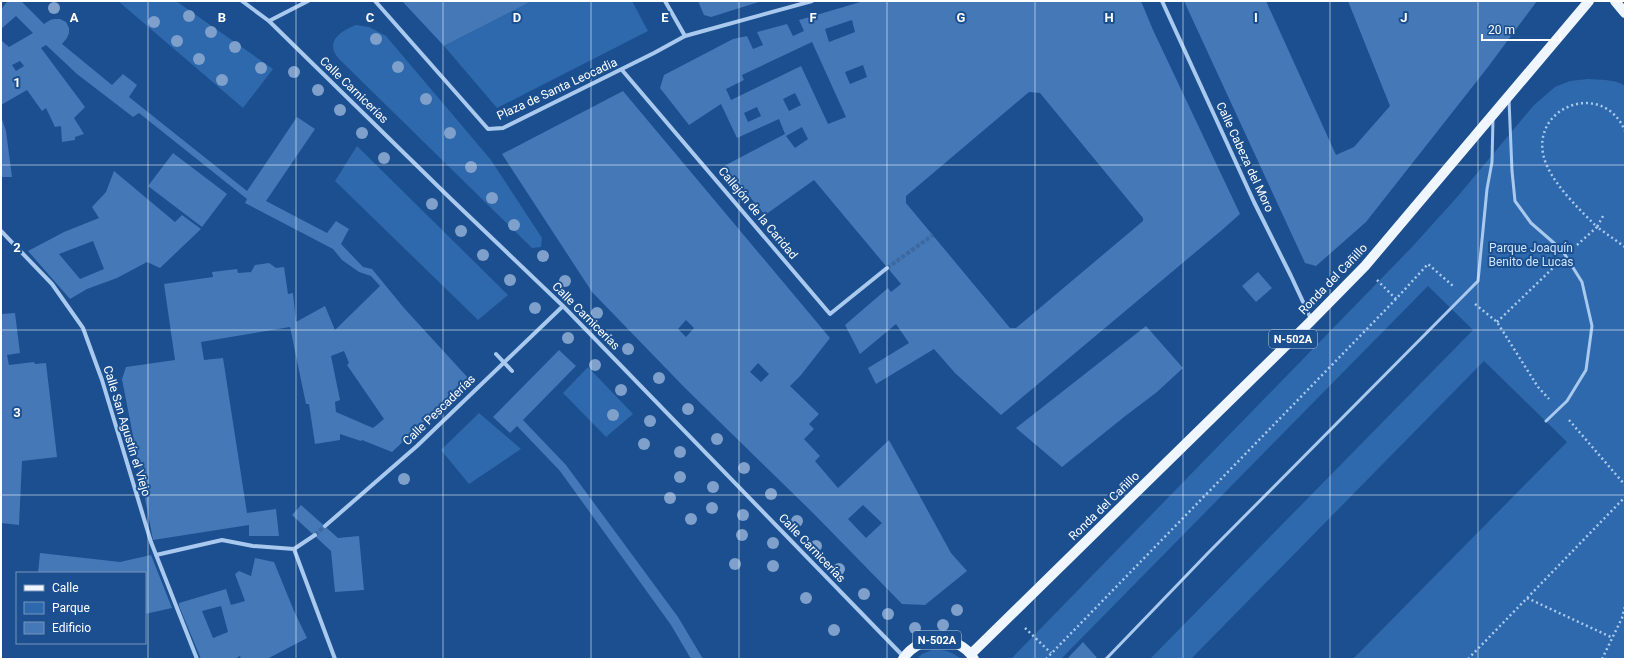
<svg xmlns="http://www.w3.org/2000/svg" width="1626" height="660" font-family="Roboto,sans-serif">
	<rect width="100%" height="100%" fill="#1b4f8f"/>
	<!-- green -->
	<path fill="#2e69ad" d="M118,1H176L273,69L243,108Z
		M532,1H632L648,31L497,108L444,46Z
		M356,25L369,27L386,36L491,160L542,238L541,247L532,248L339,59C324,42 340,31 356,25Z
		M1588,79C1599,80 1616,79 1625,86V659H1353L1567,442L1484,361L1191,659H1150L1473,330L1428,286L1061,659H1011L1412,247L1458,196L1534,105L1555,87L1570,81Z
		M357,146L508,295L478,320L335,181Z
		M588,367L633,414L606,437L563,393Z
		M479,413L521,449L469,484L441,450Z
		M932,650C944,649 952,652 961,659H917L922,654Z"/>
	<!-- building -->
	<path fill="#4478b7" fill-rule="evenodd" d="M8,1H21L44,24L50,20L54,19H60L66,22L69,28V33L67,38L62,44L112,85L123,74L137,85L129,97L247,191L297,117L315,129L266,201L327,233L336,221L349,229L341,244L363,267L372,269L404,308L469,379L392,452L362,440L361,441L340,434V440L315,444L309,404H306L290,327L201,342L204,360L223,358L247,513L276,509L279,536H249V525L153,540L122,379L126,367L175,360L164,284L213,277L212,272L237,269L238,273L251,272L255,265L269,263L276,268L284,267L288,294L293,293L296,322L325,306L335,330L380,286L371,276L359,272L342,260L333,249L245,203L247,199L139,113L133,117L77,74L46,45L41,48L85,107L74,118L84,134L75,137V140L62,142L61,126L55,127L46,108L42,111L27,90L1,105V40L9,47L33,33L16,16L1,29V9ZM20,61L24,66L16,71L12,65ZM344,351L349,363L347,365L384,419L373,428L336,412L335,402L340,400L331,356Z
		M402,1H532L444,46Z
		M698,1H762L711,17L704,15Z
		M864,1H1141L1153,30L1240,214L1222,230L1001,415L955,373L934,349L876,384L868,368L909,343L896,324L860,354L845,325L888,288L891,292L901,284L814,180L765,215L724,166L785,134L779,119L737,138L721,104L689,125L660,88L664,75L733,39L747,36L753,49L763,45L757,32L787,24L793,36L804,31L799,20ZM852,20L855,32L829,42L825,29ZM812,42L846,117L828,124L801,66L731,100L726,89L744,80L742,75ZM863,65L867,77L850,84L845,72ZM1029,92L1040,93L1143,218V221L1016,328H1010L906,203V196ZM795,93L801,105L789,111L783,99ZM757,107L761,116L748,122L744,113ZM802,127L808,139L795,148L786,136Z
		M1184,1H1266L1336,155L1354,147L1390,106L1348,1H1537L1488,67L1366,222L1316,266L1305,263Z
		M623,91L830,338L801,375L790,386L819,414L809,424L814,429L804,439L820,456L815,461L838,488L889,440L951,553L967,571L925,605L902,604L813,513L685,388L592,292L502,154ZM686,320L694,328L686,337L678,329ZM758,363L769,374L761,382L750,372ZM863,505L882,523L866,538L848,519Z
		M1,116L6,131L12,177H1Z
		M173,153L227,194L202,227L148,186Z
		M114,171L175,222L182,215L201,229L160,268L147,262L117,278L87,289L70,299L28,251L64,232L99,218L92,207L106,192ZM93,241L104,269L80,279L59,254Z
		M1258,272L1272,288L1256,302L1242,286Z
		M15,313L20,353L7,355L9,365L34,362L35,364L46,363L57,457L22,461L19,525L1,523V314Z
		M1146,326L1183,368L1157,392L1124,417L1062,467L1016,428Z
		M559,350L576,366L523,420L566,465L678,617L703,659H691L671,625L560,471L517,426L510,433L493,417Z
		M301,505L338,538L359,536L364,590L335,592L331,551L292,515Z
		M40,553L120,562L151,555L172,608L145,614V573H38Z
		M255,558L274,562L294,611L307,638L267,659H241L240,656L234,659H201L179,606V603L226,589L231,605L245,601L235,574L239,571L251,576ZM221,606L228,632L213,638L202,611Z
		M1083,642L1098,659H1067Z"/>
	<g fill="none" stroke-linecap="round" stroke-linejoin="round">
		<!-- street-tunnel -->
		<path stroke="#3d69a0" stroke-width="4" stroke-dasharray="4 2" stroke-linecap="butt" d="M887,268L933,235
			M315,535L325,526"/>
		<!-- path -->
		<path stroke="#a9c9ee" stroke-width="2.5" stroke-dasharray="2 3" stroke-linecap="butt" d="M1603,216L1597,227L1625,247
			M1577,245L1597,227C1580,210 1557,188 1547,166C1522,110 1602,76 1625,131
			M1377,280L1396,299L1428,264L1453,286
			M1475,304L1497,322L1538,387L1549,399
			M1497,322L1554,267
			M1569,420L1625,485
			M1527,598L1613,638
			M1025,628L1051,653
			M1046,659L1396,299
			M1468,659L1625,497
			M1602,659L1622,618L1625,606"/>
		<!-- lane -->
		<path stroke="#a9c9ee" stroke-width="3" d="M1509,100L1512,171L1515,201L1531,223L1562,250L1582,282L1592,326L1586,370L1567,401L1546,421
			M1106,659L1208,553L1478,281L1487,189L1492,162L1493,118"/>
		<!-- street -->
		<path stroke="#a9c9ee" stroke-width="4" d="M242,1L269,21L451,199L563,306L904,657
			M375,1L488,129L503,128L654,53L685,36L665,1
			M1162,1L1254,202L1291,276L1311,319
			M269,21L308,1
			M685,36L812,1
			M622,70L830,314L887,268
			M1,231L52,284L83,328L102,380L151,542L197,659
			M496,354L512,371
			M325,526L417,446L563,306
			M294,549L335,659
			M156,555L222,540L253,546L294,549L315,535"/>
		<!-- primary -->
		<path stroke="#f0f6ff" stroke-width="10" d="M1615,1L1625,13
			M971,654L1311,321L1365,266L1589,1
			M903,659C919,634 958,633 974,659"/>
	</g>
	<!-- trees -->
	<g fill="#7ea0ca">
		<circle cx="54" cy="8" r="6"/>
		<circle cx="189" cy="16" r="6"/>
		<circle cx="154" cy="22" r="6"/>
		<circle cx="211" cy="32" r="6"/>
		<circle cx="376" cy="39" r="6"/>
		<circle cx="177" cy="41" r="6"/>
		<circle cx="235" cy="47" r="6"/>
		<circle cx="199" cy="59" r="6"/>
		<circle cx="398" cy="67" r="6"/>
		<circle cx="261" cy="68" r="6"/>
		<circle cx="294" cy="72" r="6"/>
		<circle cx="222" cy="80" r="6"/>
		<circle cx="318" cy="90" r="6"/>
		<circle cx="426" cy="99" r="6"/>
		<circle cx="340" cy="110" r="6"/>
		<circle cx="362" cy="133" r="6"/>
		<circle cx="450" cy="133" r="6"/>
		<circle cx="384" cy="158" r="6"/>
		<circle cx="471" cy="167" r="6"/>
		<circle cx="492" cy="198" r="6"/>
		<circle cx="432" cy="204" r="6"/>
		<circle cx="514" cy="225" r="6"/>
		<circle cx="461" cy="231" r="6"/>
		<circle cx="483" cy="255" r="6"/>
		<circle cx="543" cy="256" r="6"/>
		<circle cx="510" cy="280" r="6"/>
		<circle cx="565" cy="281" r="6"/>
		<circle cx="535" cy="308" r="6"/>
		<circle cx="597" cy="313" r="6"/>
		<circle cx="568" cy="338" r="6"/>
		<circle cx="628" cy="349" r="6"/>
		<circle cx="595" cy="365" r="6"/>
		<circle cx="659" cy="378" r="6"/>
		<circle cx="621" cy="390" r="6"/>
		<circle cx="688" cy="409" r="6"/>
		<circle cx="613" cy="415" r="6"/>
		<circle cx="650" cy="421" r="6"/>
		<circle cx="717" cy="439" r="6"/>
		<circle cx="644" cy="444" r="6"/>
		<circle cx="680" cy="452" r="6"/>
		<circle cx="744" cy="468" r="6"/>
		<circle cx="680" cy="477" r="6"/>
		<circle cx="404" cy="479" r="6"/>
		<circle cx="713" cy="487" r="6"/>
		<circle cx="771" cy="494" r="6"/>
		<circle cx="670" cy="498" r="6"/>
		<circle cx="712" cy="508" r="6"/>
		<circle cx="743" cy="515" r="6"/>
		<circle cx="691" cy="519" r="6"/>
		<circle cx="797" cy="521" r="6"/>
		<circle cx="742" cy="535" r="6"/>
		<circle cx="773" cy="543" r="6"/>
		<circle cx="816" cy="546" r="6"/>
		<circle cx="735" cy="564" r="6"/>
		<circle cx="773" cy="566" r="6"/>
		<circle cx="839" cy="569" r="6"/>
		<circle cx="864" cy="594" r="6"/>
		<circle cx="806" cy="598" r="6"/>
		<circle cx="957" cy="610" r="6"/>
		<circle cx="888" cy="614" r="6"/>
		<circle cx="943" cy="625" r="6"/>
		<circle cx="915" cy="628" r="6"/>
		<circle cx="834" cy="630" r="6"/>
	</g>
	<!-- grid -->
	<path fill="none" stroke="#fff" stroke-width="1" stroke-opacity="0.55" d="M148,1V659M296,1V659M443,1V659M591,1V659M739,1V659M887,1V659M1035,1V659M1183,1V659M1330,1V659M1478,1V659M1,165H1625M1,330H1625M1,495H1625"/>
	<g text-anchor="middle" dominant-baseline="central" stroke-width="4" stroke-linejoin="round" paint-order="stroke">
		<!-- shield labels -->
		<g fill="#1b4f8f" stroke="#bbcadd" stroke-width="1">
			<rect x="1269" y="330" width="48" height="18" rx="3"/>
			<rect x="913" y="631" width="48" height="18" rx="3"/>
		</g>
		<g font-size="11" font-weight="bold" fill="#fff">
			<text x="1293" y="339">N-502A</text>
			<text x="937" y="640">N-502A</text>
		</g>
		<!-- street labels -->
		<g font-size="12" fill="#fff" stroke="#1b4f8f">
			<text transform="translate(557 89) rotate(-25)">Plaza de Santa Leocadia</text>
			<text transform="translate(354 90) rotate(44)">Calle Carnicerías</text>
			<text transform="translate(1245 157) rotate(65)">Calle Cabeza del Moro</text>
			<text transform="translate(758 213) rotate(50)">Callejón de la Caridad</text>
			<text transform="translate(1333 279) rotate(-46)">Ronda del Cañillo</text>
			<text transform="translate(586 316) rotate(45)">Calle Carnicerías</text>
			<text transform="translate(439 410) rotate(-44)">Calle Pescaderías</text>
			<text transform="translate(127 431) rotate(73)">Calle San Agustín el Viejo</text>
			<text transform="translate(1104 506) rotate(-44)">Ronda del Cañillo</text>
			<text transform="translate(812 548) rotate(46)">Calle Carnicerías</text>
		</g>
		<!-- park labels -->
		<g font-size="12" fill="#cfe3fa" stroke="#1b4f8f">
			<text x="1531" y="248">Parque Joaquín<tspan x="1531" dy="14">Benito de Lucas</tspan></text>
		</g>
	</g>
	<g font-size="13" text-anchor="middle" font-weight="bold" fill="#fff" stroke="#1b4f8f" stroke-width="4" stroke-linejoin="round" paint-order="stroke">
		<text x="74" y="22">A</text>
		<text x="222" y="22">B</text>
		<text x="370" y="22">C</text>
		<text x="517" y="22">D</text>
		<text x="665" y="22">E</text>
		<text x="813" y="22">F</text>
		<text x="961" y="22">G</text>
		<text x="1109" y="22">H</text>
		<text x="1256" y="22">I</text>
		<text x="1404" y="22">J</text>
		<text x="17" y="87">1</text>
		<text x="17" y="252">2</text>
		<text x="17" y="417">3</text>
	</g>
	<!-- border -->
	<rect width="1626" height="660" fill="none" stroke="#ffffff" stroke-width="4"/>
	<!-- legend -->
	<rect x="16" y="572" width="130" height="72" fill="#1b4f8f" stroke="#7695bc"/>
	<rect x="24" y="585" width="20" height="6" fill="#f0f6ff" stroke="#7695bc"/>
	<text x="52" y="592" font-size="12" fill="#ffffff">Calle</text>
	<rect x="24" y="602" width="20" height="12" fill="#2e69ad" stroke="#7695bc"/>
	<text x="52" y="612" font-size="12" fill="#ffffff">Parque</text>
	<rect x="24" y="622" width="20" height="12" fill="#4478b7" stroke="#7695bc"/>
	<text x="52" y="632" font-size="12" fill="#ffffff">Edificio</text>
	<!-- scale -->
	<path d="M1482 34v6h78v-6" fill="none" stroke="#ffffff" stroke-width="2"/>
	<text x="1488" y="34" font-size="12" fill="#ffffff" stroke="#1b4f8f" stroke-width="3" paint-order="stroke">20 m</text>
</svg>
